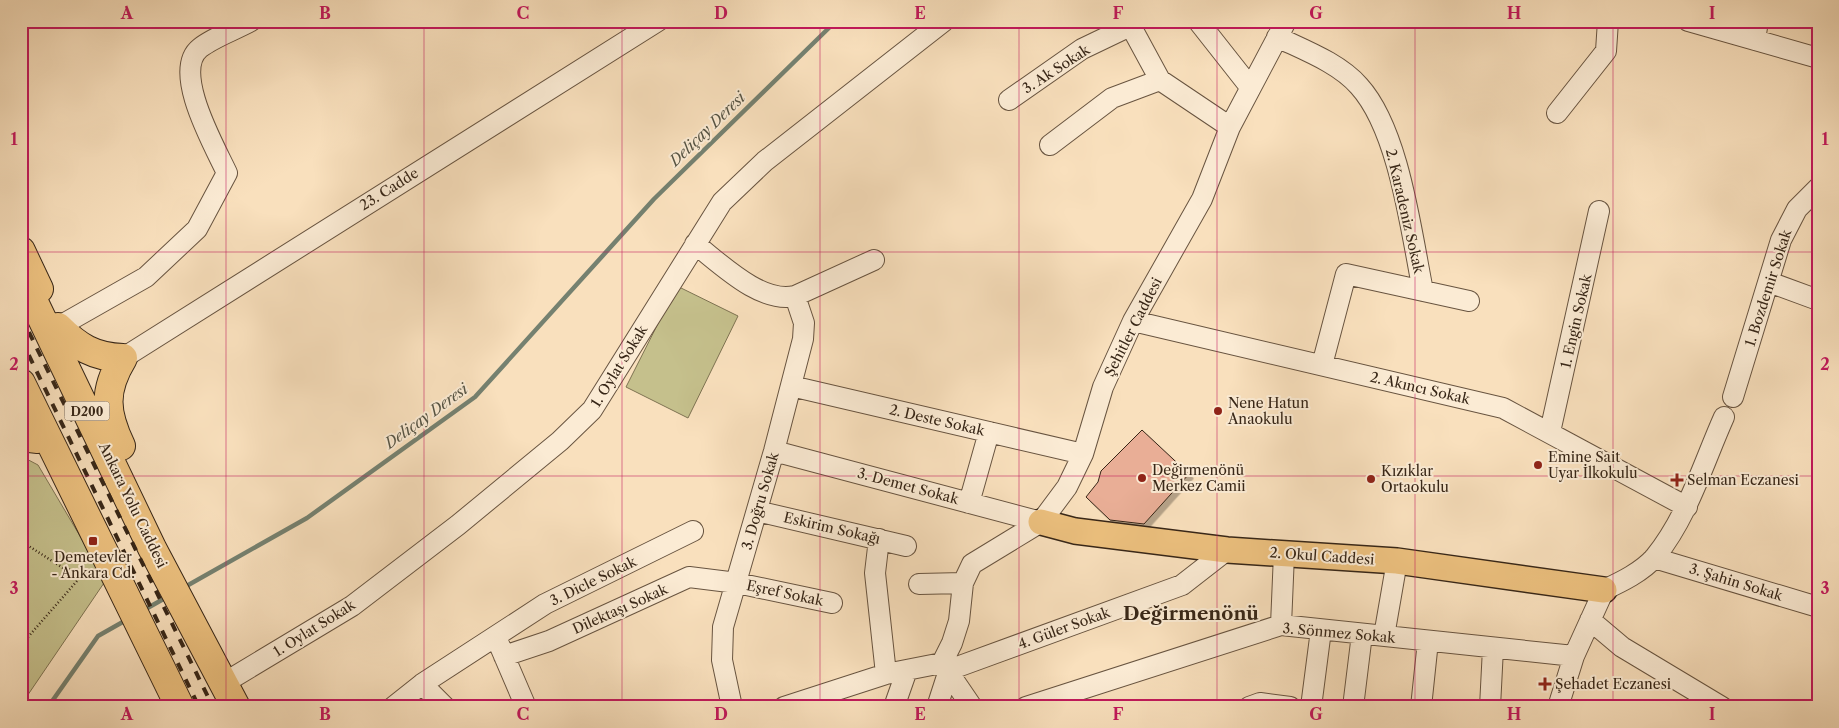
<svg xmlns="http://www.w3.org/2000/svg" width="1839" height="728" font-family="'Libre Caslon Text',serif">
	<defs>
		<filter id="shadow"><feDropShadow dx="4.5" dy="4.5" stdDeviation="0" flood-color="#0004"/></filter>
	</defs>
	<rect width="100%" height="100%" fill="#f9e0bd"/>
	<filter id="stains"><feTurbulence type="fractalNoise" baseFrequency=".004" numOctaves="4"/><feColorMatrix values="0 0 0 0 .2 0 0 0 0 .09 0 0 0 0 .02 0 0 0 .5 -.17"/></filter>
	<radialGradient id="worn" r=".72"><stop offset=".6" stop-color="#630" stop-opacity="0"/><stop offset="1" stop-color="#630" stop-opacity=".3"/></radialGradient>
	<!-- green -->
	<path fill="#c5c08c" stroke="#7e7352" d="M677,286L738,316L688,418L626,387Z
		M21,456L38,465L106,580L21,705Z"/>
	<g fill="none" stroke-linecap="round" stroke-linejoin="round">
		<!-- stream -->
		<path stroke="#758170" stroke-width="4.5" d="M183,588L307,518L475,397L654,199L836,21
			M144,610L167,597
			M48,707L98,636L128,619"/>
	</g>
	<!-- building -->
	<path fill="#e9ae96" stroke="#372617" filter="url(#shadow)" d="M1142,430L1189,474L1144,524L1110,520L1086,497L1098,482L1101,471Z"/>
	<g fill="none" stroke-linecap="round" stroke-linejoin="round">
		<defs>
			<path id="minor" d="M1128,21L1160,80L1230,127
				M1198,21L1250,87
				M1688,21L1818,58
				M1277,37C1304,50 1339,63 1359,86C1399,130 1411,231 1423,291
				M1755,40L1758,21
				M1009,100L1082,49L1130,26
				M1557,113L1606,51L1608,21
				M1050,145L1112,98L1160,80
				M695,244C721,264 761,304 795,296L874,260
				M1769,282L1818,300
				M1133,321L1503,408L1687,507
				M58,327L146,277L197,229L227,173C215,147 171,71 200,48C214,37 235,30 251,21
				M123,358L658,21
				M1322,365L1346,274L1469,301
				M791,386L1083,454
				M1733,397L1781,240L1797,209L1818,188
				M1550,432L1599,211
				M774,451L1041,522
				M969,503L989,432
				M757,511L906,546
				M879,539L875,573L886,674
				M1654,558L1818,607
				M919,584L963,583
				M1590,620L1622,647L1722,707
				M1281,625L1284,554
				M1384,636L1397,561
				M499,644L526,707
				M504,656L549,641L689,577L737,583L832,603
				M942,663L952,643L959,621L963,583L972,564L1041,522L1067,487L1083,454L1103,387L1133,321L1202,199L1230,127L1286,21
				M224,683L352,606L458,525L560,441L592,410L722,202L765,161L944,21
				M422,684L445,707
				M393,707L422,684L545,604L693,531
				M732,707L722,660L723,627L774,451L803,339L804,323L795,296
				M784,707L886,674L942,663L972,707
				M894,707L907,670
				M937,707L949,670L1182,585L1227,550
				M1026,707L1281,625L1574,656
				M1249,707L1260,703L1290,707
				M1311,707L1321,630
				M1353,707L1362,634
				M1421,707L1428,641
				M1490,707L1493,648
				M1558,707L1574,656L1604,590C1621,582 1642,572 1655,557C1688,516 1703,464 1724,417"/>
			<path id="major" d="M1041,522L1075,531L1227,550L1397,561L1604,590"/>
			<path id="highway" d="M21,251L39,289
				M21,275L152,548L236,707
				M58,327C78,347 94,357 123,358C103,391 105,412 121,446
				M21,383L180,707
				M21,437L38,439"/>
		</defs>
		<!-- minor casing -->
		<use href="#minor" stroke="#685440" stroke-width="22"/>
		<!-- major casing -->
		<use href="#major" stroke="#372617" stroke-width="28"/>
		<!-- highway casing -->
		<use href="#highway" stroke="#372617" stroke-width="30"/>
		<!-- path -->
		<path stroke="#372617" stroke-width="2.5" stroke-dasharray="1 2.5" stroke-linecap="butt" d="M21,541L63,568L84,573
			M21,645L84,573L90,571"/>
		<!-- minor -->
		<use href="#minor" stroke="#fbebd4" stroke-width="20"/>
		<!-- major -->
		<use href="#major" stroke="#ecc07e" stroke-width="25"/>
		<!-- highway -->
		<use href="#highway" stroke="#ecc07e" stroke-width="28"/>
		<!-- rail -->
		<path stroke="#372617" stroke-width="4" stroke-dasharray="9 9" stroke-linecap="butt" d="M21,316L213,707
			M21,339L199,707"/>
	</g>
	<!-- grid -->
	<path fill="none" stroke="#c2185b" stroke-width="1" stroke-opacity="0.55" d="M226,21V707M424,21V707M622,21V707M820,21V707M1019,21V707M1217,21V707M1415,21V707M1613,21V707M21,252H1818M21,476H1818"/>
	<!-- markers -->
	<g fill="#8f2418" stroke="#fbebd4" stroke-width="2">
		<circle cx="1218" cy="411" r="5"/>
		<circle cx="1538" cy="465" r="5"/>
		<circle cx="1142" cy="478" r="5"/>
		<circle cx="1371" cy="479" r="5"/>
		<path d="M1674.5 472.5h5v5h5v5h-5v5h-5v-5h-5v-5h5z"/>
		<rect x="88" y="536" width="10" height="10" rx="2.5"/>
		<path d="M1542.5 676.5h5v5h5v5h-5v5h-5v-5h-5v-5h5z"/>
	</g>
	<g text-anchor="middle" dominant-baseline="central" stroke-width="4" stroke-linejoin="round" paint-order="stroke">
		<!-- shield labels -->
		<rect fill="#fbebd4" stroke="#726150" stroke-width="1" x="64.5" y="401.5" width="45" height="19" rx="4"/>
		<g font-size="12" font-weight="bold" fill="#372617">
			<text x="87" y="411">D200</text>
		</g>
		<!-- street labels -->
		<g font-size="14" fill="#372617" stroke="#fbebd4">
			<text transform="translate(1056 69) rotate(-33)">3. Ak Sokak</text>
			<text transform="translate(389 189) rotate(-32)">23. Cadde</text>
			<text transform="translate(1405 211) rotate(77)">2. Karadeniz Sokak</text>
			<text transform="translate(1768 288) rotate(-72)">1. Bozdemir Sokak</text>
			<text transform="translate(1576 321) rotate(-77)">1. Engin Sokak</text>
			<text transform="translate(1133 327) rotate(-63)">Şehitler Caddesi</text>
			<text transform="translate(619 366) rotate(-58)">1. Oylat Sokak</text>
			<text transform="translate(1420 388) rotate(13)">2. Akıncı Sokak</text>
			<text transform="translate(937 420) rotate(13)">2. Deste Sokak</text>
			<text transform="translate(908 486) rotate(15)">3. Demet Sokak</text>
			<text transform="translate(760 501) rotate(-74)">3. Doğru Sokak</text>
			<text transform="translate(133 505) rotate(64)">Ankara Yolu Caddesi</text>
			<text transform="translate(832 528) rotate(13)">Eskirim Sokağı</text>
			<text transform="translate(1322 556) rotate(4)">2. Okul Caddesi</text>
			<text transform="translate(593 581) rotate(-26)">3. Dicle Sokak</text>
			<text transform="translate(1736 582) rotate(17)">3. Şahin Sokak</text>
			<text transform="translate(785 593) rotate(12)">Eşref Sokak</text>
			<text transform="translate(620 609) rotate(-24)">Dilektaşı Sokak</text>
			<text transform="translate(314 628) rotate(-32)">1. Oylat Sokak</text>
			<text transform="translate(1064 628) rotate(-20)">4. Güler Sokak</text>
			<text transform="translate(1339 633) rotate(5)">3. Sönmez Sokak</text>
		</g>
		<!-- poi labels -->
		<g font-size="14" fill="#372617" stroke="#fbebd4" text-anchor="start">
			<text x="1228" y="403">Nene Hatun<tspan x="1228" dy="16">Anaokulu</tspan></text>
			<text x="1548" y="457">Emine Sait<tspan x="1548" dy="16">Uyar İlkokulu</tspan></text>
			<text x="1152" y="470">Değirmenönü<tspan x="1152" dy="16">Merkez Camii</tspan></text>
			<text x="1381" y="471">Kızıklar<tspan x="1381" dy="16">Ortaokulu</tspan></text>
			<text x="1687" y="480">Selman Eczanesi</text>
			<text x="93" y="557" text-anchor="middle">Demetevler<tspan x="93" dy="16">- Ankara Cd.</tspan></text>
			<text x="1555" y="684">Şehadet Eczanesi</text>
		</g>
		<!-- water labels -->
		<g font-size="15" font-style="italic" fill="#565444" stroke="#fbebd4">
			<text transform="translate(707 129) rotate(-44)">Deliçay Deresi</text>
			<text transform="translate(426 416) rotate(-36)">Deliçay Deresi</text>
		</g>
		<!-- district labels -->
		<g font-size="19" font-weight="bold" fill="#372617" stroke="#fbebd4">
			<text x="1191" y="613">Değirmenönü</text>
		</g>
	</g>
	<!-- margin -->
	<rect width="1839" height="728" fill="none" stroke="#f9e0bd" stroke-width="55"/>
	<rect x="28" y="28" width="1784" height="672" fill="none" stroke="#c2185b" stroke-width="2"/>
	<g font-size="16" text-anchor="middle" font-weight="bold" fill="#c2185b">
		<text x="127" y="19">A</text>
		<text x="325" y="19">B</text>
		<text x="523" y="19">C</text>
		<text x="721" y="19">D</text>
		<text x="920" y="19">E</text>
		<text x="1118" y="19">F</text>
		<text x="1316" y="19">G</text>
		<text x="1514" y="19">H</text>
		<text x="1712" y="19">I</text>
		<text x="14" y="145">1</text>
		<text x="1825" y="145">1</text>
		<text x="14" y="370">2</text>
		<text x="1825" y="370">2</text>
		<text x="14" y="594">3</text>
		<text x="1825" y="594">3</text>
		<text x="127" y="720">A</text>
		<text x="325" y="720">B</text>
		<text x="523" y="720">C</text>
		<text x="721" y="720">D</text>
		<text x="920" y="720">E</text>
		<text x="1118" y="720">F</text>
		<text x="1316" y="720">G</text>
		<text x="1514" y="720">H</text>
		<text x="1712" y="720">I</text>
	</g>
	<rect width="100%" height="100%" filter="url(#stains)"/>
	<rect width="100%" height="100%" fill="url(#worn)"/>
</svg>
